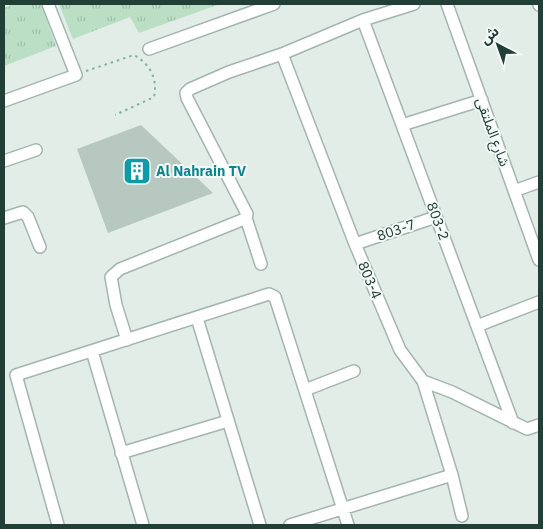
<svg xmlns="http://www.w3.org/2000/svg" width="543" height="529" font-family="'IBM Plex Sans','Noto Sans Arabic',sans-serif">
	<defs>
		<pattern id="grass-tufts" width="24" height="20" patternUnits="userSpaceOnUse" patternTransform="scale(1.25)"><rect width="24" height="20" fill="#badfc4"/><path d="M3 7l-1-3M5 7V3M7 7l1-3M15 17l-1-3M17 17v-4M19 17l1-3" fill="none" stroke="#a0c0a9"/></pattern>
	</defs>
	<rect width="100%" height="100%" fill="#e2ede8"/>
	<!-- grass -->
	<path fill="url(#grass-tufts)" d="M14,4H41L56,46L4,66V8Z
		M59,4H220L139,33L130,17L73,39Z"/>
	<!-- building -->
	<path fill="#b7c8c1" d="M141,125L213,193L108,233L77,149Z"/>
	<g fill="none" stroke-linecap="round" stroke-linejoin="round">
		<defs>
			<path id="minor" d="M447,4L539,260
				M539,4V5
				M363,20L513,423
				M149,49L274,4
				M282,54L355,244L400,350L423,381L452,392L527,429L539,425
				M4,101L76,75L48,4
				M402,125L482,100
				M4,161L36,150
				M514,191L539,182
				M4,218L23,212L28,217L40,247
				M246,218L261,264
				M355,244L436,217
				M197,318L260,525
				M477,326L539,302
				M127,340L116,305L111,277L120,269L242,220L246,218L247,214L187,98L186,93L190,89L229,72L282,54L363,20L414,4
				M92,351L143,525
				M423,381L452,475L462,516
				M305,390L354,371
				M121,453L228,421
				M58,525L16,375L269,294L275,297L348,525
				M290,525L452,475"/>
		</defs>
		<!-- minor casing -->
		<use href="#minor" stroke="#a4b5af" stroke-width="14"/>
		<!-- path -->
		<path stroke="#81b2a3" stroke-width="2" stroke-dasharray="2.5 4" stroke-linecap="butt" d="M86,71L134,55C150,64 158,79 154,97L115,115"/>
		<!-- minor -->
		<use href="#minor" stroke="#fff" stroke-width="11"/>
	</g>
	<!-- icons -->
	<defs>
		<symbol id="building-square" viewBox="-11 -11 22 22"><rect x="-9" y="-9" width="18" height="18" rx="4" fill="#0f9aa8" stroke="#f3f9f6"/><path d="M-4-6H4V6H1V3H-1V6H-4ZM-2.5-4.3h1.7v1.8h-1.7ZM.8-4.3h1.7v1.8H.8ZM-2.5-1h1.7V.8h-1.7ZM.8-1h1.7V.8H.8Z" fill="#fff"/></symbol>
	</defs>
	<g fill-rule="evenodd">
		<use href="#building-square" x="121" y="155" width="32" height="32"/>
	</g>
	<g text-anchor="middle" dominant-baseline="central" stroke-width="4" stroke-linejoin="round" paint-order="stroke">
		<!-- street labels -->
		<g font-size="14" fill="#213f37" stroke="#f3f9f6">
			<text transform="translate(493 132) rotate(70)">شارع الملتقى</text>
			<text transform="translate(438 221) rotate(70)">803-2</text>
			<text transform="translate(396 230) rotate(-19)">803-7</text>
			<text transform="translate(370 280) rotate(67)">803-4</text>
		</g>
		<!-- culture labels -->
		<g font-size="14" font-weight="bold" fill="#0d838f" stroke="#f3f9f6" text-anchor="start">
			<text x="156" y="171">Al Nahrain TV</text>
		</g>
	</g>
	<!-- border -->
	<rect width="543" height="529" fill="none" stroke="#213f37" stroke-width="10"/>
	<!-- north arrow -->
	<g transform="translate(498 45) rotate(319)" stroke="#f3f9f6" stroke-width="4" paint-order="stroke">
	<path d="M0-4L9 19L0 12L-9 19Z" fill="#213f37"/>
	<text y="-8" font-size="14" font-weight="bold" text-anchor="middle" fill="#213f37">ش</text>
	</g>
</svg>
